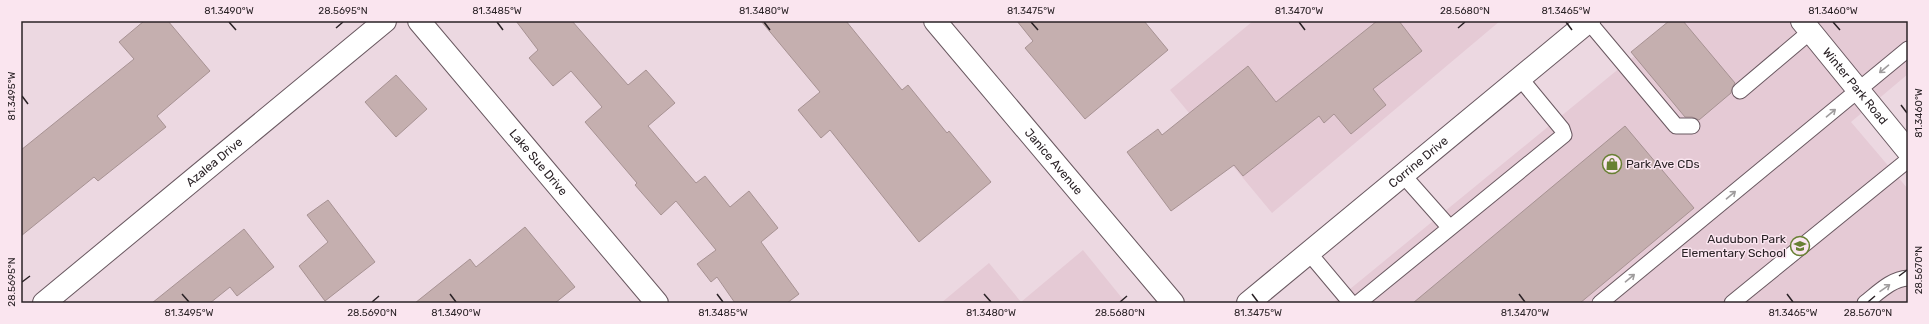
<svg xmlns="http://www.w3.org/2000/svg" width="1929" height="324" font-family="Rubik,sans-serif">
	<rect width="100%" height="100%" fill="#ecd8e1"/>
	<!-- built -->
	<path fill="#e5cad5" d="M1253,21H1500L1272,213L1170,90Z
		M1677,21H1908V74L1851,122L1908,189V303H1333Z
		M1083,250L1126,303H941L989,263L1021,302Z"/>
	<!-- building -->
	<path fill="#c5afaf" stroke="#a79293" d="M144,21H168L210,71L157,116L166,127L98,181L94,177L21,236V150L134,59L119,42Z
		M516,21H572L628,85L646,70L675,103L648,126L696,183L705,176L730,207L749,191L778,228L761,242L799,294L787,303H735L717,277L711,282L697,264L716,250L676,201L661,215L635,185L637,183L585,122L602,107L571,71L553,86L529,58L538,50Z
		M761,21H846L902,90L908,85L947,133L949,131L991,182L919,242L830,130L821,138L798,110L820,92Z
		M1017,21H1144L1168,50L1085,119L1025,48L1033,41Z
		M1377,21H1399L1422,51L1373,89L1386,105L1351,134L1334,114L1324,123L1319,116L1243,176L1234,165L1171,211L1127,152L1158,129L1162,135L1248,66L1276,102Z
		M1669,21H1683L1735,83L1732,88L1731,93L1699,120L1692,117H1685L1631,52Z
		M396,75L427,109L396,137L365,102Z
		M1625,126L1694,208L1580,303H1413Z
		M328,200L375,262L325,301L299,266L328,242L307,215Z
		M525,227L575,287L555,303H415L470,259L476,267Z
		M244,229L274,267L237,296L230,287L210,303H152Z"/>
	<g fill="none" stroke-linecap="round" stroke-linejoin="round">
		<defs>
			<path id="lane" d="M1588,21L1676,126H1692
				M1740,91L1811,31
				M1403,175L1450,228
				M1309,253L1351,303
				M1358,303L1564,135L1562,129L1520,78
				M1600,303L1908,49
				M1732,303L1908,160
				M1865,303C1878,293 1891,279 1908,278"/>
			<g id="street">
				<path id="s1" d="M419,21L657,303"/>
				<path id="s2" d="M935,21L1173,303"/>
				<path id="s3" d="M44,303L385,21"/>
			</g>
			<g id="secondary">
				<path id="s4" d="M1802,21L1908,151"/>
				<path id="s5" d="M1248,303L1589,21"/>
			</g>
		</defs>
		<!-- lane casing -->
		<use href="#lane" stroke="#695860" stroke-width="17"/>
		<!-- street casing -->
		<use href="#street" stroke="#695860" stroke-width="24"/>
		<!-- secondary casing -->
		<use href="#secondary" stroke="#695860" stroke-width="24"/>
		<!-- lane -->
		<use href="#lane" stroke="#fff" stroke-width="15"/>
		<!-- street -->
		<use href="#street" stroke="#fff" stroke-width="22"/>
		<!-- secondary -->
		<use href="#secondary" stroke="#fff" stroke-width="22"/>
	</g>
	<!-- one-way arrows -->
	<defs><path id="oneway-shaft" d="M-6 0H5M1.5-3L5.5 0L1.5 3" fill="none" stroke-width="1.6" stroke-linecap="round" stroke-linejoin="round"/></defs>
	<g stroke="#9f9c9d">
		<use href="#oneway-shaft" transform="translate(1884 69) rotate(140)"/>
		<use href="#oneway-shaft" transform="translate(1831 113) rotate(-40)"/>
		<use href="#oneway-shaft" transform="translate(1731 195) rotate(-40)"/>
		<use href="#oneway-shaft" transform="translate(1630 278) rotate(-40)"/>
		<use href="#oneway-shaft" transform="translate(1885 288) rotate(-35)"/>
	</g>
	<!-- ticks -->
	<path fill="none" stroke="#2a2226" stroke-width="1.5" d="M229,22L236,30M497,22L503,30M764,22L770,30M1031,22L1038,30M1299,22L1305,30M1566,22L1572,30M1833,22L1840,30M336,28L343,22M1458,28L1465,22M22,96L28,104M1901,105L1907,113M1899,276L1907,270M22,282L30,276M182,294L189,302M450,294L456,302M717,294L723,302M984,294L991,302M1252,294L1258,302M1519,294L1525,302M1787,294L1793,302M372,302L379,296M1120,302L1127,296M1868,302L1875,296"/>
	<!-- icons -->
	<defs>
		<symbol id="shop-ring" viewBox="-11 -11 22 22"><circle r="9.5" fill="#fae5ef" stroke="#688032" stroke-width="1.5"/><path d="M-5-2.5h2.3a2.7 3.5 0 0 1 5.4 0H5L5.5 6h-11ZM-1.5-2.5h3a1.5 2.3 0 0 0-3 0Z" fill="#688032"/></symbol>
		<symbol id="school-ring" viewBox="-11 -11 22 22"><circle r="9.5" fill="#fae5ef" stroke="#688032" stroke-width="1.5"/><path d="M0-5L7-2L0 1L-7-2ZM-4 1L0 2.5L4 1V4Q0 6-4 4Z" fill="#688032"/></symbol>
	</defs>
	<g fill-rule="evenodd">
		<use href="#shop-ring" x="1601" y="153" width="22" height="22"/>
		<use href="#school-ring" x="1789" y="235" width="22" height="22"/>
	</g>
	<g text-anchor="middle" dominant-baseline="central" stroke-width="3" stroke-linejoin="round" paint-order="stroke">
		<!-- street labels -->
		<g font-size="12" fill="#2a2226" stroke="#fae5ef">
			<text stroke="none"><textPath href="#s4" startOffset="84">Winter Park Road</textPath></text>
			<text stroke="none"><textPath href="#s3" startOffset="221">Azalea Drive</textPath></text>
			<text stroke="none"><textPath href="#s1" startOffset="185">Lake Sue Drive</textPath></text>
			<text stroke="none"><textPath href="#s2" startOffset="184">Janice Avenue</textPath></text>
			<text stroke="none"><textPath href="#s5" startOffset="221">Corrine Drive</textPath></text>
		</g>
		<!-- poi labels -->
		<g font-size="12" fill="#2a2226" stroke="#fae5ef" text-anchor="start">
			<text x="1626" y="164">Park Ave CDs</text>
			<text x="1786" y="239" text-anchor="end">Audubon Park<tspan x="1786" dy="14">Elementary School</tspan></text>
		</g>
	</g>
	<!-- border -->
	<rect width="1929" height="324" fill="none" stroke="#fae5ef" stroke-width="44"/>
	<rect x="22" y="22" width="1885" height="280" fill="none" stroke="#2a2226" stroke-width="1.5"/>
	<g font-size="10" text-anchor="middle" fill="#2a2226">
		<text x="229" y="14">81.3490°W</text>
		<text x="343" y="14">28.5695°N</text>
		<text x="497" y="14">81.3485°W</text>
		<text x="764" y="14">81.3480°W</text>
		<text x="1031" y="14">81.3475°W</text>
		<text x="1299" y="14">81.3470°W</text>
		<text x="1465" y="14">28.5680°N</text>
		<text x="1566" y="14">81.3465°W</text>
		<text x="1833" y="14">81.3460°W</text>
		<text transform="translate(11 96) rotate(-90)" y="4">81.3495°W</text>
		<text transform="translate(1918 113) rotate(-90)" y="4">81.3460°W</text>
		<text transform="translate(1918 270) rotate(-90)" y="4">28.5670°N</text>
		<text transform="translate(11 282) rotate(-90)" y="4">28.5695°N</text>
		<text x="189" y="316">81.3495°W</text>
		<text x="372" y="316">28.5690°N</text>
		<text x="456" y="316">81.3490°W</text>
		<text x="723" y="316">81.3485°W</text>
		<text x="991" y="316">81.3480°W</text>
		<text x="1120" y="316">28.5680°N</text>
		<text x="1258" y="316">81.3475°W</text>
		<text x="1525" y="316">81.3470°W</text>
		<text x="1793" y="316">81.3465°W</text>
		<text x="1868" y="316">28.5670°N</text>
	</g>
</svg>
